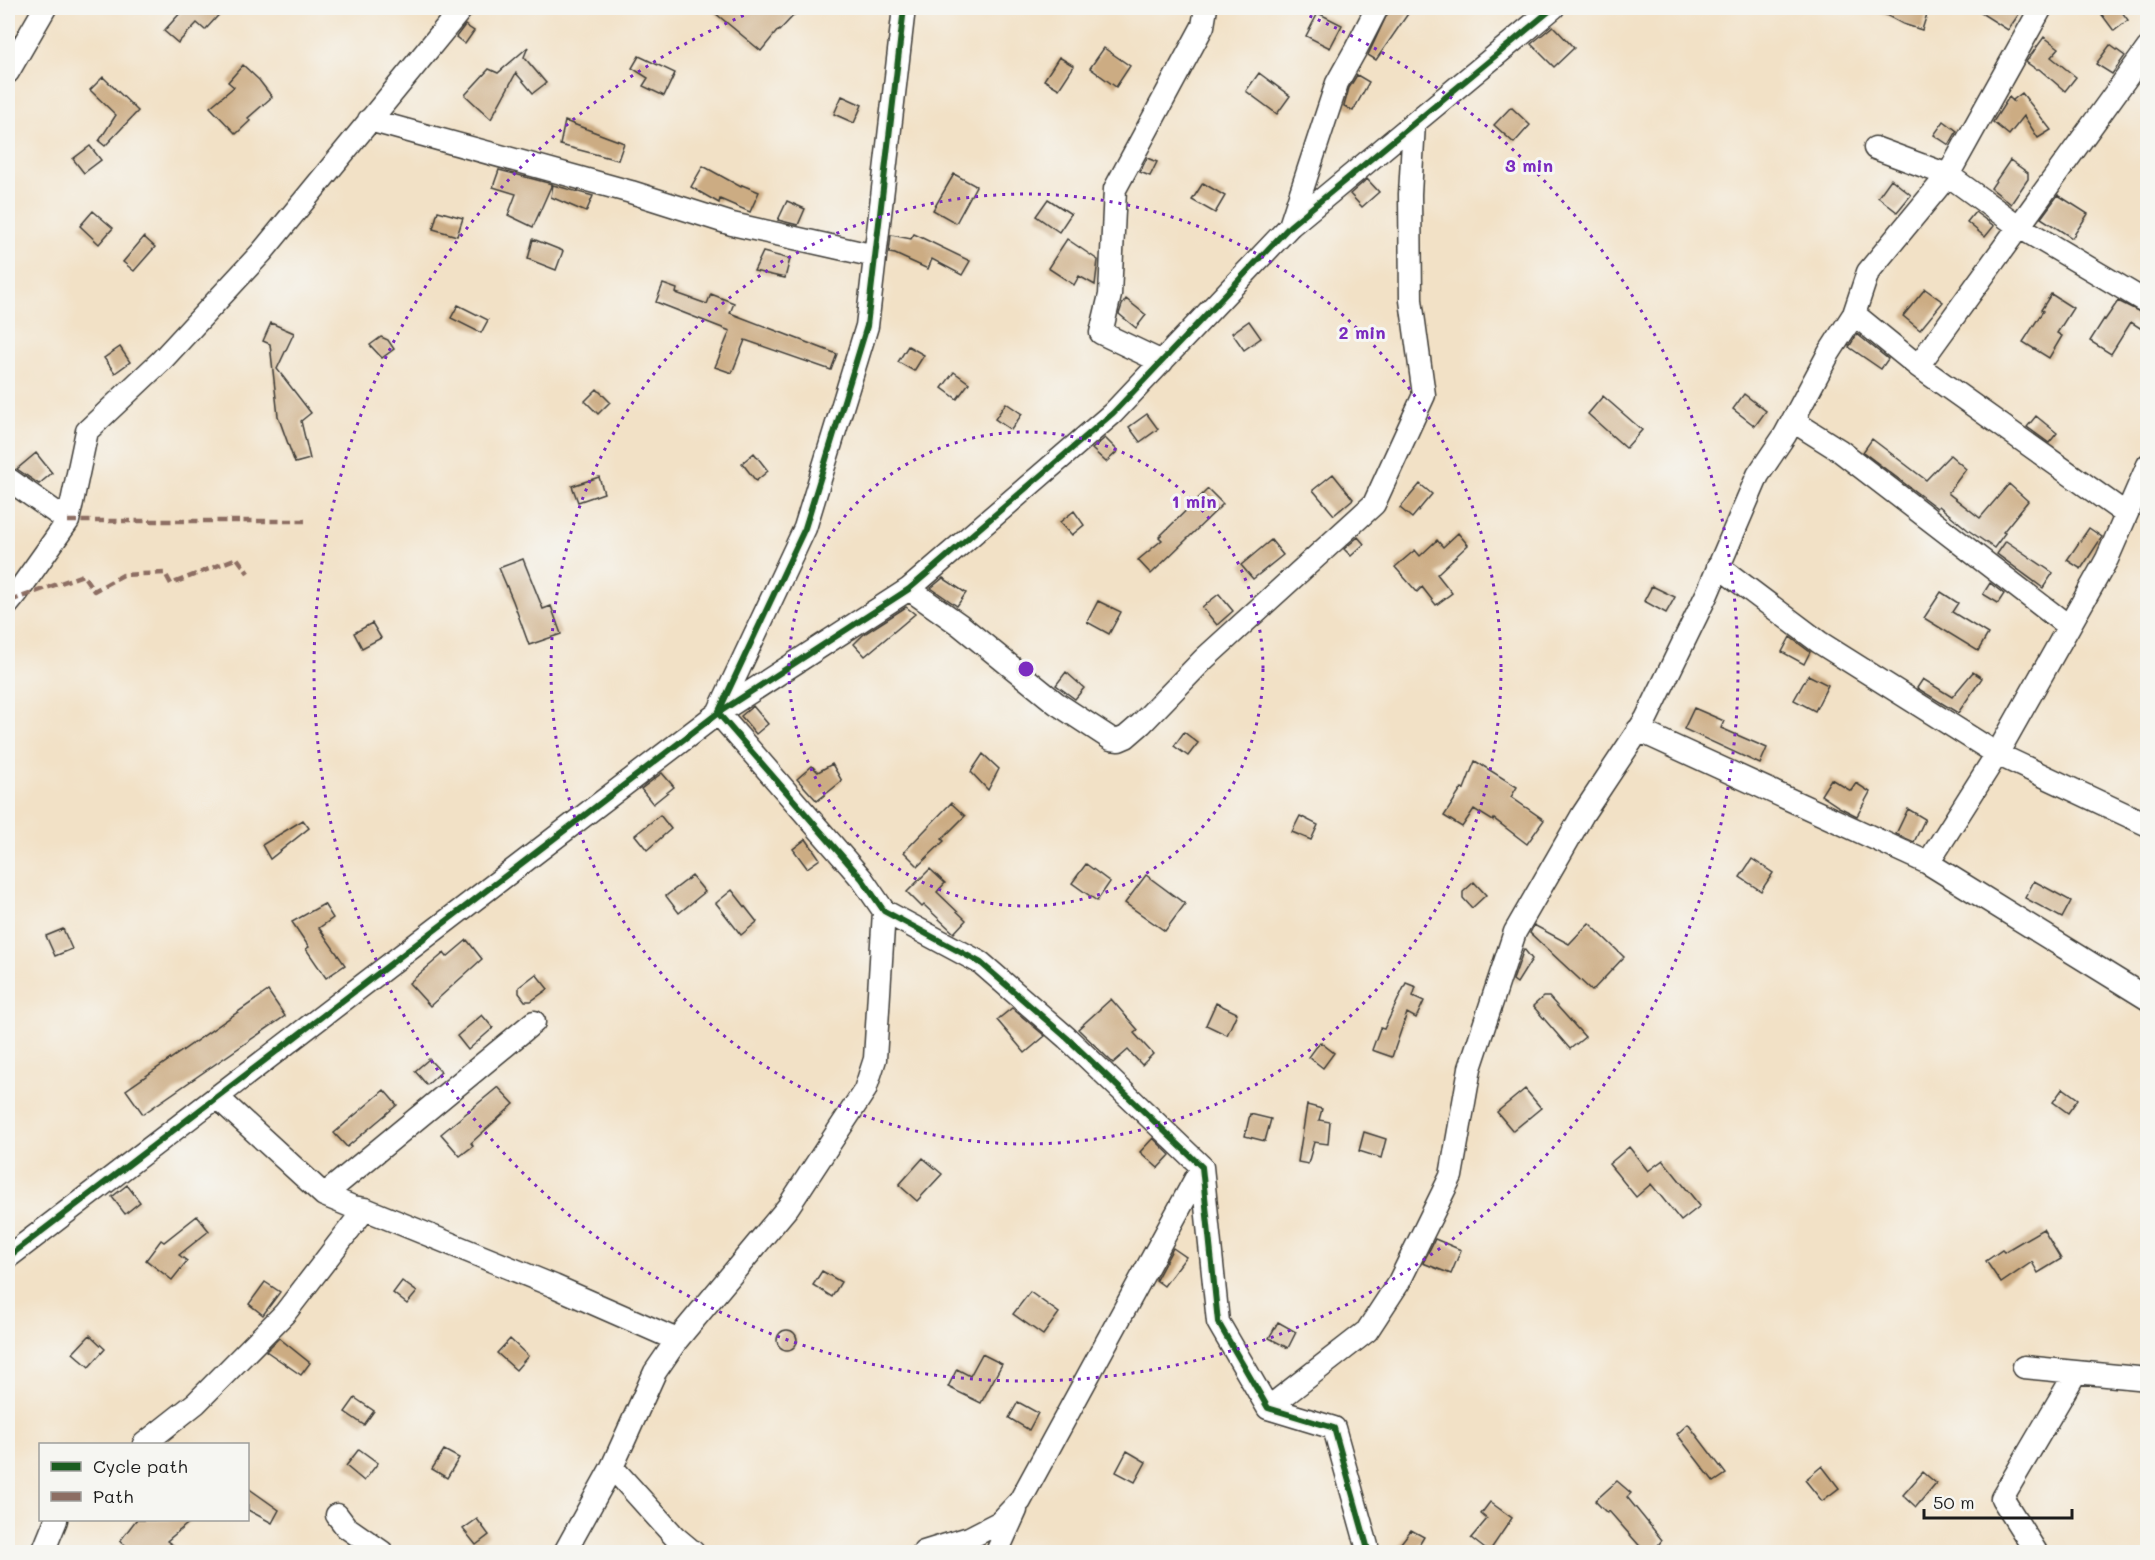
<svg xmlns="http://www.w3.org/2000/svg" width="2155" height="1560" font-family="Mali,sans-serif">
	<rect width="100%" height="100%" fill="#f6f6f2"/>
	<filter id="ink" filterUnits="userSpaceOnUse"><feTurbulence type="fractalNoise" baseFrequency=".0167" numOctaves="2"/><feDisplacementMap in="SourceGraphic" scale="12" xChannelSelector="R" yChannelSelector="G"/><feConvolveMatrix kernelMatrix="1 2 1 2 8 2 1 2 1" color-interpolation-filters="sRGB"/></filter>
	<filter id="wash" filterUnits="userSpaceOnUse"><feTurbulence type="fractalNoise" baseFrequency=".008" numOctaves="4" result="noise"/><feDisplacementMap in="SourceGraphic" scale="24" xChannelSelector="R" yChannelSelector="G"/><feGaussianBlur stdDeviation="1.35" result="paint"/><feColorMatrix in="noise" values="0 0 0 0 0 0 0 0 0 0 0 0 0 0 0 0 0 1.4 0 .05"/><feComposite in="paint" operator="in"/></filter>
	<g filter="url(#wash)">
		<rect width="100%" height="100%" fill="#f2e1c6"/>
		<g id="blocks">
			<!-- building -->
			<path fill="#ccac83" d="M179,8H225L205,30L197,23L178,43L164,31L183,10Z
				M709,8H786L794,15L779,31L778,30L761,51Z
				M1390,8H1412L1376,60L1368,55Z
				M1873,8H1904L1927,14L1922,30L1903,24Z
				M1973,8H2009L2019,14L2008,30Z
				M2097,8H2119L2128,20L2114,31Z
				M1318,13L1342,25L1330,48L1306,36Z
				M465,25L474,31L465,44L456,37Z
				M1553,26L1574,48L1554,67L1531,44Z
				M2044,37L2059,48L2051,57L2076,77L2065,91L2039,69H2036L2026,62Z
				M2110,45L2125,56L2112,74L2096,64Z
				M528,47L524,57L546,83L533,93L516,73L491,119L465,95L489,69L498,73Z
				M1104,48L1130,66L1116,87L1090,68Z
				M639,56L675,73L664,96L643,86L648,78L632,68Z
				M1059,57L1074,66L1059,89L1044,80Z
				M243,65L259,80L272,97L248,118L250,121L236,134L210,107L234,87L228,82Z
				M1259,73L1290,96L1277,114L1246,91Z
				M1357,75L1369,82L1353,111L1344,106L1349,88Z
				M103,77L138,111L105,146L99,141L116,115L90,90Z
				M2022,93L2051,130L2038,138L2024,116L2009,135L1993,122L2009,97L2014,102L2013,100Z
				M842,96L862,105L854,123L834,114Z
				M1511,107L1530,125L1514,143L1494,125Z
				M565,121L624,143L618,160L560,145Z
				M1944,121L1957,131L1949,145L1934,135Z
				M90,146L101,160L84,173L73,159Z
				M1147,158L1157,162L1150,176L1140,172Z
				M2010,160L2028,173V179L2011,204L1991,188Z
				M703,166L741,187L742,185L759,192L750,212L720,199L719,203L691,187Z
				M499,170L552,184L533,227L508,215L516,194L493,187Z
				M954,174L976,186L956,223L933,210Z
				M1367,179L1379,192L1362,207L1350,194Z
				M1891,179L1911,195L1897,212L1878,197Z
				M1203,183L1225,196L1215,213L1192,200Z
				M553,185L593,196L586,212L551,197Z
				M2058,195L2088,214L2072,238L2041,218Z
				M1048,199L1071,214L1059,232L1036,216Z
				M787,201L805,209L798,225L778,220Z
				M93,211L113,228L99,244L80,226Z
				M438,211L463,218L457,236L433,229Z
				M1975,212L1994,226L1985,237L1967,222Z
				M914,234L970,261L962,275L932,259L928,269L895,254L889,253L891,235L911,239Z
				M144,237L155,247L134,271L123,262Z
				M533,239L563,251L556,270L528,259Z
				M1067,239L1098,260L1095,285L1079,276L1074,285L1048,268Z
				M763,252L790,259L785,278L754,271Z
				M663,284L677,289L676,293L707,304L711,294L734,303L730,313L837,354L831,370L745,340L732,373L715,367L730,331L656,302Z
				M1925,289L1943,302L1920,330L1903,316Z
				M2051,294L2073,308L2057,333L2062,336L2049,358L2023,342L2043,311L2041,310Z
				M1126,299L1146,315L1136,328L1119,314L1122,305Z
				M2118,301L2148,316V333L2131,322L2111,354L2090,341L2104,319L2105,320Z
				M458,305L488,320L481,333L451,318Z
				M1249,321L1261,338L1244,350L1232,333Z
				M271,323L294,333L277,369L311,413L301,421L310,459L295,463L278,416L270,344L263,341Z
				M1857,334L1888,359L1881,369L1849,347Z
				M381,337L388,340L394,349L382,358L370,345Z
				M908,346L924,355L914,371L898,362Z
				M120,347L130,362L115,373L104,358Z
				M954,372L969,383L957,399L942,388Z
				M597,389L610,402L598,414L585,401Z
				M1744,394L1766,411L1755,426L1733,409Z
				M1603,396L1642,430L1626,448L1588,414Z
				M1006,403L1022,414L1011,430L995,419Z
				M1147,414L1158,429L1140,442L1129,427Z
				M2036,416L2057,433L2049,443L2027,427Z
				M1105,438L1118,451L1106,462L1092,449Z
				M1872,439L1926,480L1950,455L1966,469L1948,493L1980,518L2009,484L2028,501L2003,532L2005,533L1994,548L1968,530L1939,506L1937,508L1863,452Z
				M36,453L52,473L39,484L17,469Z
				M754,453L768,471L756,481L742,463Z
				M1333,474L1353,499L1334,515L1313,490Z
				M599,477L604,493L578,502L572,486Z
				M1420,484L1432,494L1412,518L1400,508Z
				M1208,489L1223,504L1151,574L1138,560L1162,540L1159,537Z
				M1074,511L1084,525L1072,535L1060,522Z
				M2089,528L2102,537L2081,569L2067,560Z
				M1458,533L1468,545L1437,574L1452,593L1436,605L1422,587L1417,592L1395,567L1415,550L1420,556L1437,540L1443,547Z
				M1358,537L1364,544L1351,556L1344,549Z
				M1271,540L1283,555L1253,579L1241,565Z
				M2006,541L2053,573L2043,588L1997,554Z
				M523,559L543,609L551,606L561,634L529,645L513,601L499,568Z
				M943,578L966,593L957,606L931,588Z
				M1990,583L2004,594L1998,603L1983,594Z
				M1652,586L1675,597L1666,613L1644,601Z
				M1941,592L1958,603L1952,612L1988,634L1978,651L1924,618Z
				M1219,594L1233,611L1217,625L1202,607Z
				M1098,601L1121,612L1109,634L1087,622Z
				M906,607L915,614L865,656L854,644L864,634Z
				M372,623L381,638L362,648L354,633Z
				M1790,637L1810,652L1804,664L1782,652Z
				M1066,672L1084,688L1075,699L1056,685Z
				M1973,672L1982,678L1958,713L1917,688L1923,679L1952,697Z
				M1808,675L1828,685L1815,711L1794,700Z
				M753,706L768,724L756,734L741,716Z
				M1694,708L1724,721L1721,728L1767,748L1760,764L1684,729Z
				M1184,732L1198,743L1188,756L1174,746Z
				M983,754L999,769L988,790L971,772Z
				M1475,761L1517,787L1511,797L1544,820L1527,844L1494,819L1493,821L1474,809L1462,827L1444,816L1462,788L1464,789Z
				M832,764L842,781L817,801L797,779L812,766L818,772Z
				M662,773L674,787L653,804L641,789Z
				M1831,779L1851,791L1856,783L1870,792L1857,816L1839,807L1821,795Z
				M951,803L965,816L942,839L944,841L918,866L904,852Z
				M1908,809L1925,819L1914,842L1896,834Z
				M660,815L671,829L647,850L635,835Z
				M1300,816L1318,825L1311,840L1292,832Z
				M303,820L309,828L270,859L262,845Z
				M806,839L820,859L807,868L793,849Z
				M1752,859L1773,873L1761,891L1740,877Z
				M1086,864L1110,882L1097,901L1072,883Z
				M930,869L945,883L937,892L966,920L954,933L924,905L922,907L907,892Z
				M1146,875L1185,904L1165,931L1125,903Z
				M692,876L705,892L679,913L666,896Z
				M2034,881L2071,901L2062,918L2025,898Z
				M1474,882L1486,895L1472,908L1463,898V892Z
				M732,890L757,922L741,935L716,903Z
				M324,904L333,918L319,928L345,965L326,978L306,949L309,947L292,922Z
				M1589,923L1624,957L1592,991L1530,933L1534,925L1569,944Z
				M63,929L72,949L55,956L46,936Z
				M467,940L482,959L430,1006L409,983L444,953L447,957Z
				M1524,949L1532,959L1517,983L1513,980Z
				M536,974L548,989L531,1001H525L519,993V987Z
				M1406,983L1416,987L1413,996L1424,1001L1416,1018L1407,1013L1392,1057L1372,1050L1380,1028L1384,1029Z
				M268,991L285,1016L143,1114L126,1090Z
				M1543,997H1549L1585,1037L1570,1049L1533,1006Z
				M1111,999L1138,1030L1134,1033L1153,1054L1142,1065L1128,1050L1113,1063L1078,1029Z
				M1216,1003L1237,1013L1227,1035L1206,1025Z
				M1012,1008L1045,1036L1025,1053L997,1020Z
				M482,1015L493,1028L468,1050L457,1036Z
				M1320,1042L1334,1053L1323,1068L1309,1057Z
				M429,1059L441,1072L427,1085L415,1071Z
				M498,1087L514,1104L471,1143L473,1146L460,1156L441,1134Z
				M2063,1088L2078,1099L2068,1113L2053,1102Z
				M1525,1089L1541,1108L1513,1131L1497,1112Z
				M384,1090L397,1105L347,1147L334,1133Z
				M1307,1105L1322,1109L1319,1120L1330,1122L1328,1144L1314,1142L1308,1164L1298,1162Z
				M1250,1114L1271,1119L1265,1141L1245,1136Z
				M1364,1132L1386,1139L1381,1158L1359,1151Z
				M1153,1138L1170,1155L1158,1168L1140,1152Z
				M1629,1147L1648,1171L1663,1160L1700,1206L1681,1221L1651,1184L1636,1197L1609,1164Z
				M923,1158L942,1174L917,1201L899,1185Z
				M127,1185L140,1202L125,1214L112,1197Z
				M197,1216L209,1231L179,1255L187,1261L172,1280L146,1260L161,1240L164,1242Z
				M2043,1229L2061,1259L2038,1273L2032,1262L2001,1283L1986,1261L2002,1250L2004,1252Z
				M1435,1239L1461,1250L1451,1274L1423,1263Z
				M1173,1248L1186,1257L1164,1286L1156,1280Z
				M822,1271L841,1282L832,1297L813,1285Z
				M402,1281L417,1292L407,1304L393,1293Z
				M265,1282L280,1292L263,1315L249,1304Z
				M1030,1292L1059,1313L1043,1335L1013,1314Z
				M1278,1322L1296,1332L1288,1348L1269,1338Z
				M777 1340a10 10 0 1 1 20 0a10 10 0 1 1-20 0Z
				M90,1335L105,1349L89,1367L73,1353Z
				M279,1338L310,1363L301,1375L266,1351Z
				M510,1339L528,1356L516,1370L497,1353Z
				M982,1354L1002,1364L981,1403L948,1387L957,1369L970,1376Z
				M355,1398L374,1411L364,1425L345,1412Z
				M1018,1402L1038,1413L1029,1430L1009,1418Z
				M1688,1424L1726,1474L1714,1482L1677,1434Z
				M359,1449L378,1463L364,1481L346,1466Z
				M444,1450L459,1458L447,1478L432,1469Z
				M1127,1451L1146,1462L1135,1482L1116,1472Z
				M1822,1466L1839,1488L1822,1501L1805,1480Z
				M1923,1472L1936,1483L1916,1507L1903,1495Z
				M1617,1481L1631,1493L1627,1497L1662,1540L1653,1552H1645L1609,1511L1607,1513L1595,1501Z
				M248,1488L279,1510L272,1523L248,1510Z
				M1490,1502L1512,1518L1489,1552L1471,1538L1487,1519L1481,1514Z
				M477,1519L489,1535L476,1545L463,1529Z
				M136,1520H192L167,1541L183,1552H135L120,1541Z
				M1411,1530L1424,1537L1415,1552H1394Z"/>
		</g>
	</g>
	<g filter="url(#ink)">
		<use href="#blocks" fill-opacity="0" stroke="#3c3a36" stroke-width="1.5"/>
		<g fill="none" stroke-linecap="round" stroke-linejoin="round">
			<defs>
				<path id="street" d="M904,8L867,326L805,528L718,713L862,879L884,911L981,963L1067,1038L1202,1167L1218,1322L1268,1408L1334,1428L1367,1546L1366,1552
					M8,72L45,8
					M369,120L631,192L732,224L875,256
					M1875,148L1948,175L2018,226L2148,303
					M1290,226L1337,83L1356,49L1377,8
					M1854,314L1918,366L2148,48
					M1162,362L1101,333L1110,295L1115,189L1203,26L1206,8
					M1918,366L2126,514
					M1793,421L1839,450L2068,626
					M8,479L68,521
					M1718,566L1819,642L1997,754L2148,825
					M909,589L960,625L1056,703L1111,739L1119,740L1126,737L1141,724L1204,659L1374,504L1424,395L1411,300L1410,194L1414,123
					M8,604L17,593L68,521L87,431L161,361L262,252L462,8
					M1638,730L1928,863L1997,754L2107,559L2148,465
					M1928,863L2148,999
					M217,1097L324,1195L353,1207L365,1209L554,1286L677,1340
					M324,1195L534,1022
					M8,1257L718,713L909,589L1113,413L1290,226L1553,8
					M2024,1367L2148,1379
					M1268,1408L1367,1331L1399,1282L1451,1176L1470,1068L1515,932L1583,814L1646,719L1707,594L1758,475L1785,435L1829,353L1854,314L1868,272L1948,175L2041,8
					M144,1444L196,1403L285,1313L365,1209
					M612,1467L675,1537L693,1552
					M337,1515L346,1527L382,1552
					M43,1552L56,1520
					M565,1552L612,1467L655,1372L677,1340L788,1207L865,1090L875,1059L884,911
					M924,1552L969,1538L1000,1522L1020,1501L1202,1167
					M997,1552L1016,1510
					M2036,1552L2002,1498L2076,1372"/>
			</defs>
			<!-- street casing -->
			<use href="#street" stroke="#3c3a36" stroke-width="25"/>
			<!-- street -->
			<use href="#street" stroke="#fff" stroke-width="22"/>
			<!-- quiet -->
			<path stroke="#8d6e63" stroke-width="4.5" stroke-dasharray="9 4.5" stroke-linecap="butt" d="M68,521H305
				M10,601L83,575L94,591L123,575L165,573L171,584L237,558L248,573"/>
			<defs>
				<path id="cycleway" d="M904,8L867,326L805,528L718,713L862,879L884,911L981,963L1067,1038L1202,1167L1218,1322L1268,1408L1334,1428L1367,1546L1366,1552
					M8,1257L718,713L909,589L1113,413L1290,226L1553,8"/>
			</defs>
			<!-- cycleway casing -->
			<use href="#cycleway" stroke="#f6f6f2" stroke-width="10"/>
			<!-- cycleway -->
			<use href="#cycleway" stroke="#1b5e20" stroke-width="6"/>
		</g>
	</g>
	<!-- distance rings -->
	<g fill="none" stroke="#7b2cbf" stroke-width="3" stroke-dasharray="3 6">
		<circle cx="1026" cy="669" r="237"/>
		<circle cx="1026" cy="669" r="475"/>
		<path d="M1293 9A712 712 0 1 1 759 9"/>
	</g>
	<circle cx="1026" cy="669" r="9" fill="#7b2cbf" stroke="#f6f6f2" stroke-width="3"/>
	<g font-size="18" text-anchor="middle" font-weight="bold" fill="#7b2cbf" stroke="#f6f6f2" stroke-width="6" stroke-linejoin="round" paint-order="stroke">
		<text x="1529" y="172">3 min</text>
		<text x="1362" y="339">2 min</text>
		<text x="1194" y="508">1 min</text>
	</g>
	<!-- margin -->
	<rect width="2155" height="1560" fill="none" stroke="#f6f6f2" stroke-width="30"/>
	<!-- legend -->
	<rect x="39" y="1443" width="210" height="78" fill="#f6f6f2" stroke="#9f9f9c" stroke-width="1.5"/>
	<rect x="51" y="1462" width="30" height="9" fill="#1b5e20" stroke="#9f9f9c" stroke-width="1.5"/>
	<text x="93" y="1473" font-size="18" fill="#1c1c1c">Cycle path</text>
	<rect x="51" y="1492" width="30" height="9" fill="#8d6e63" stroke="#9f9f9c" stroke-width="1.5"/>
	<text x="93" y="1503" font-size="18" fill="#1c1c1c">Path</text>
	<!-- scale -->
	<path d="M1924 1509v9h148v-9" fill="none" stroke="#1c1c1c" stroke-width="3"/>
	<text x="1933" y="1509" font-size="18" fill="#1c1c1c" stroke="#f6f6f2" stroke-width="4.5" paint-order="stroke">50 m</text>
</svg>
